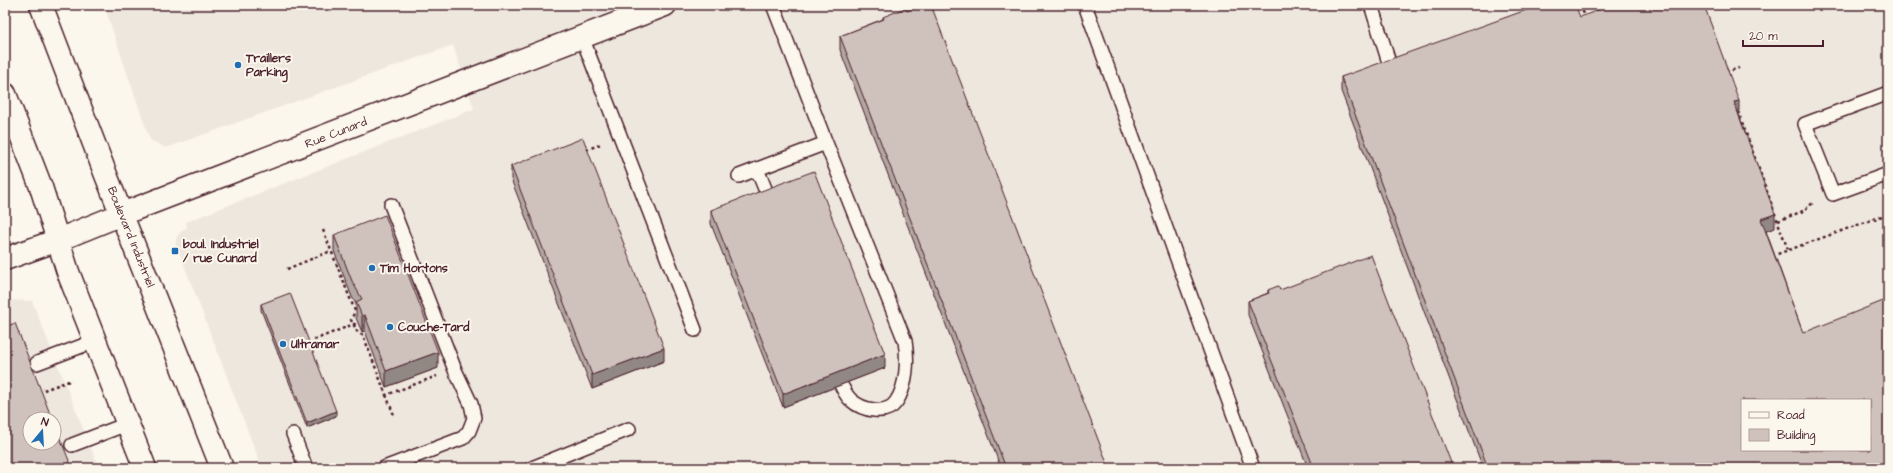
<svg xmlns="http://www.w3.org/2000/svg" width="1893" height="473" font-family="'Architects Daughter',sans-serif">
	<rect width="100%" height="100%" fill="#fbf7ec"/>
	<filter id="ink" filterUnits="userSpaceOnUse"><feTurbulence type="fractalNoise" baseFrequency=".025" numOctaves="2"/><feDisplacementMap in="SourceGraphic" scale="8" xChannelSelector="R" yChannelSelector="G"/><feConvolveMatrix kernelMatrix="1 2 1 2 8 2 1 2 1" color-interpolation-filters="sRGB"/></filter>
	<g filter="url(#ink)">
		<!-- built -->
		<path fill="#eee7de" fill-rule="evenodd" d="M104,5H1888V468H262L176,244V238L182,230L187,228L186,222L474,109L453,45L166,148L150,140ZM1742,400H1870V450H1742Z
			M5,300L32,301L99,468H5ZM30,419H54V443H30Z"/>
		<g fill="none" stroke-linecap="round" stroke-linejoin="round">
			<defs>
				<path id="lane" d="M1085,5L1253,468
					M1371,5L1392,72
					M582,37L695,330
					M1888,93L1805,124L1833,194L1888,174
					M826,143L905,341C908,360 907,386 896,402C886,416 862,410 851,400C846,396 844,390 841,385
					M757,169L770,201
					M739,176L826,143L773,5
					M37,363L95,341
					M293,434L306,468
					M72,445L127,424
					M384,468L463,438L469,431L474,418L471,404L455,370L391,205
					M532,468L629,429"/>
				<path id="street" d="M122,214L665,5"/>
				<path id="secondary" d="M41,5L106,175L222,468
					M5,94L41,187L68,272L145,468
					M5,259L58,240L122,214"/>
			</defs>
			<!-- lane casing -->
			<use href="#lane" stroke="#4a1f2b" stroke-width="16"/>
			<!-- street casing -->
			<use href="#street" stroke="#4a1f2b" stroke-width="25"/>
			<!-- secondary casing -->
			<use href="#secondary" stroke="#4a1f2b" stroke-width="25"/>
			<!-- path -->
			<path stroke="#4a1f2b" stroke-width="2.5" stroke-dasharray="3 3" stroke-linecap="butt" d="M1581,5L1585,18
				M931,10L943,5
				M1726,72L1739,68
				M1738,111L1788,250
				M586,150L601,144
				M1778,221L1803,211L1814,202
				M323,230L355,311L351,320L358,333L363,335L386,395L437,376
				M1772,256L1888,214
				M287,269L331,251
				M314,340L354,324L359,325
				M38,392L72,380
				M386,395L394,415"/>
			<!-- lane -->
			<use href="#lane" stroke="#fbf7ec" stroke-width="13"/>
			<!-- street -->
			<use href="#street" stroke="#fbf7ec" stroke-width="22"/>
			<!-- secondary -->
			<use href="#secondary" stroke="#fbf7ec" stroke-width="22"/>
		</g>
		<!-- wall -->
		<path fill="#b2a7a2" stroke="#4a1f2b" d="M883,17L1109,468H1001L840,50V36L883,19Z
			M1580,17L1739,114L1775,228L1766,231L1803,333L1888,468H1483L1341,91V77Z
			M511,166L664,361L592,389L511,179Z
			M711,210L885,368L783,407L711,224Z
			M334,235L438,368L386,387L365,331L362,332L356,318V304L352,297L334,251Z
			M1268,290H1280L1453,468H1308L1248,315V301L1268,293Z
			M261,304L336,416L307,428L261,310Z"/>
		<!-- shaded-wall -->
		<path fill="#918884" stroke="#4a1f2b" d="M1739,101V114L1734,116V102Z
			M1775,214V228L1761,233V219Z
			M365,315V331L362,332V316Z
			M664,348V361L592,389V375Z
			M438,352V368L386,387V371Z
			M885,354V368L783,407V394Z
			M336,411V416L307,428V423Z"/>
		<!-- building -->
		<path fill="#cfc2bc" stroke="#4a1f2b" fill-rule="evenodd" d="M921,5H931L1109,468H1006L840,36L884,19L883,17L905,8L907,11Z
			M1540,5H1575L1580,17L1612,5H1704L1739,101L1734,102L1775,214L1761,219L1803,333L1888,299V468H1488L1341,77ZM1742,400H1870V450H1742Z
			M583,138L664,348L592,375L511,166Z
			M814,171L885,354L783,394L711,210Z
			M385,215L438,352L386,371L365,315L362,316L356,302L362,299L352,281L334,235Z
			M1371,255L1453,468H1314L1248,301L1269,293L1268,290L1278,286L1280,290Z
			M290,293L336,411L307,423L261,304Z
			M15,323L52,419H30V443H54V423L72,468H5V327Z"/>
	</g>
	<!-- markers -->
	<g fill="#1f6fb2" stroke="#fbf7ec" stroke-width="1.5">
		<circle cx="238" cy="65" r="4"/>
		<rect x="171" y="247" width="8" height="8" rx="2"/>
		<circle cx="372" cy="268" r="4"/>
		<circle cx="390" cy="327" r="4"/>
		<circle cx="283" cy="344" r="4"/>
	</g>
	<g text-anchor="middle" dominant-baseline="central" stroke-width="4" stroke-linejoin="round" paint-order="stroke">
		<!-- poi labels -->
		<g font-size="12" font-weight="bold" fill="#4a1f2b" stroke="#fbf7ec" text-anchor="start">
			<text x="246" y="58">Traillers<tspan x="246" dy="14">Parking</tspan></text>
			<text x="183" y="244">boul. Industriel<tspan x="183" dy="14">/ rue Cunard</tspan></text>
			<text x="380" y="268">Tim Hortons</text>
			<text x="398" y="327">Couche-Tard</text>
			<text x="291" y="344">Ultramar</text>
		</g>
		<!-- street labels -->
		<g font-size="12" fill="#4a1f2b" stroke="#fbf7ec">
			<text transform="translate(336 133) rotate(-21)">Rue Cunard</text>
			<text transform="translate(131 237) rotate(68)">Boulevard Industriel</text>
		</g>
	</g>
	<!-- margin -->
	<rect width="1893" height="473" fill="none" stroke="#fbf7ec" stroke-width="20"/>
	<rect x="10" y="10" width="1873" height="453" fill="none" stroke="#4a1f2b" stroke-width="1.5" filter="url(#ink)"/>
	<!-- legend -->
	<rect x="1741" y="399" width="130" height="52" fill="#fbf7ec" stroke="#b4a19f"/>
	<rect x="1749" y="412" width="20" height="6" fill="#fbf7ec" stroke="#b4a19f"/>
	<text x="1777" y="419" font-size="12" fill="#4a1f2b">Road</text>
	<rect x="1749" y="429" width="20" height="12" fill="#cfc2bc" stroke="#b4a19f"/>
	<text x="1777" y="439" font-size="12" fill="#4a1f2b">Building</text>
	<!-- north arrow -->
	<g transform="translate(42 431) rotate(18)"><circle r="19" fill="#fbf7ec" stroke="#b4a19f"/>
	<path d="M0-3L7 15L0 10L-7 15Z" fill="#1f6fb2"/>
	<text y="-6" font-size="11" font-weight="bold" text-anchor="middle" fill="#4a1f2b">N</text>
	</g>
	<!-- scale -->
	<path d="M1743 40v6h80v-6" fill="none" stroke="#4a1f2b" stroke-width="2"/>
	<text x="1749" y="40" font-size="12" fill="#4a1f2b" stroke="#fbf7ec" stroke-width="3" paint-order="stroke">20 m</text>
</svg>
